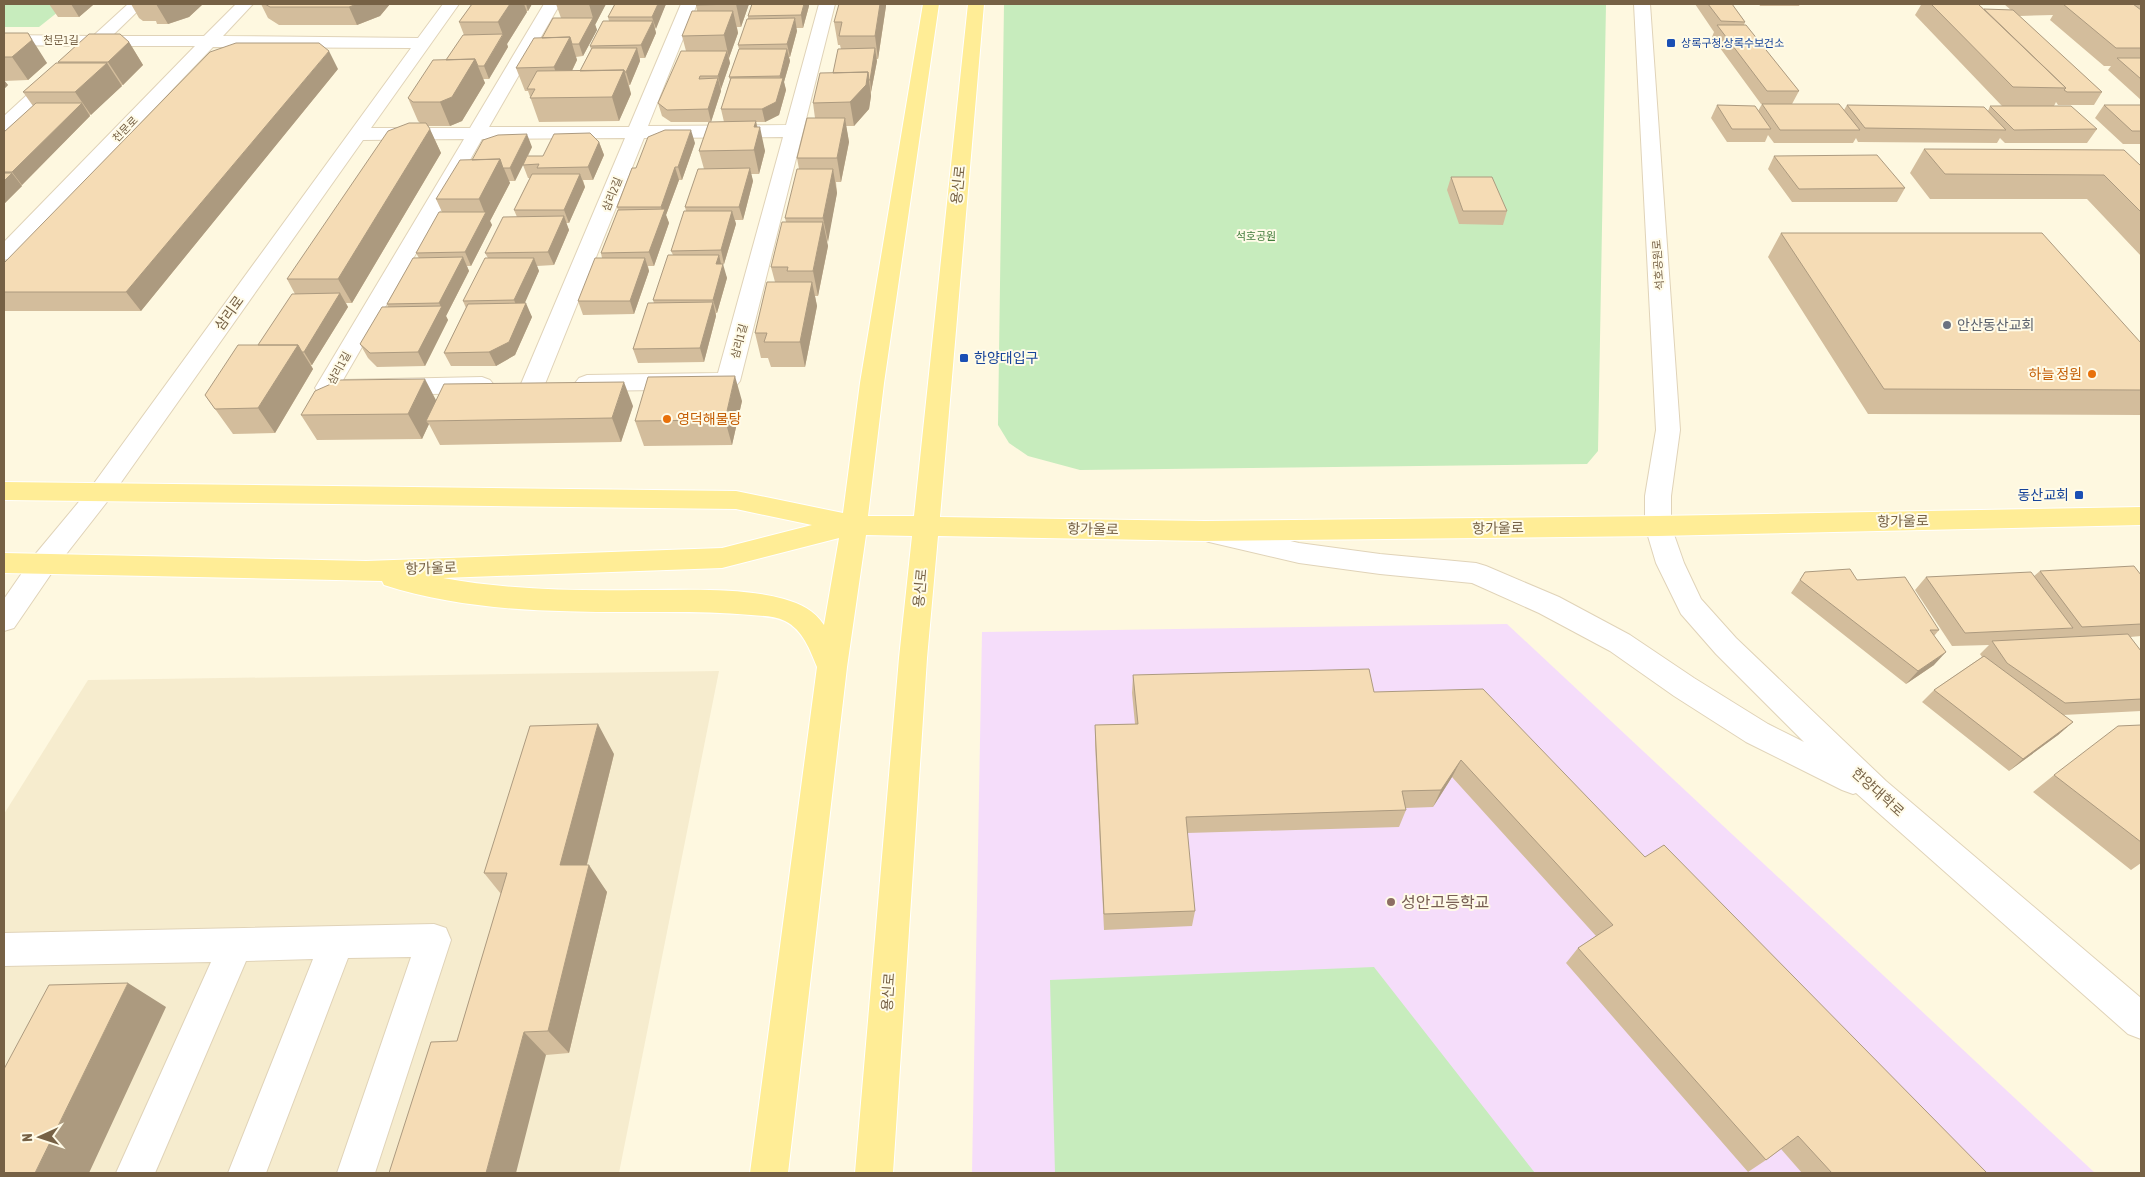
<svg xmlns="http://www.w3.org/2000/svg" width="2145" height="1177" font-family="'Asap Condensed','Noto Sans KR',sans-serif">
	<rect width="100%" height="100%" fill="#fef8e0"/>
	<!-- residential -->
	<path fill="#f6ecce" d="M719,671L619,1173H4V814L88,680Z"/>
	<!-- education -->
	<path fill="#f5ddfa" d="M1507,624L2095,1173H972L982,632Z"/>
	<!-- green -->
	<path fill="#c7ecbd" d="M4,4H68L39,27H4Z
		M1004,4H1606L1598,451L1587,464L1080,470L1028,456L1009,443L998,425Z
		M1374,967L1535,1173H1055L1050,980Z"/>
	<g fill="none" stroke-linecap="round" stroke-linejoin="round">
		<defs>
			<path id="minor" d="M128,4H145L112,36H204L236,4H253L223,36L418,38L443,4H459L371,128H470L544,4H560L489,127H629L681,4H697L648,126L786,125L819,4H835L740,381L736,386L728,389L587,391L579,388L575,383L579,378L587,375L718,373L783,137L644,138L545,384L541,389L533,392L525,389L521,384L625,138L482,139L343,380L482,377L490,380L494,385L490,390L482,393L327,396L319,393L315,388L464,139L363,140L110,498L53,571L14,628L4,631V599L33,557L92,486L411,48L213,47L11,258L4,260V242L195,46H101C95,51 92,53 84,51L82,46L4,45V35L93,36Z
				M1634,4H1650L1680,430L1671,496V526L1684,563L1701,599L1736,638L1886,781L2141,998V1039L2128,1034L1856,793L1853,794L1842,790L1746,742L1674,696L1610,651L1539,613L1472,583L1380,574L1299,563L1209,542L1200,539L1196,532L1200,525L1209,522L1299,543L1380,554L1476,563L1486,566L1559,597L1630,635L1694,678L1768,724L1804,742L1716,654L1681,614L1656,563L1645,526V496L1656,430Z
				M58,71L64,72L67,76L64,80L11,130L4,132V116L52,72Z
				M434,924L446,928L451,940L375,1173H337L411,957L348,958L266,1173H228L313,959L246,961L155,1173H116L211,962L4,966V933Z"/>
			<path id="major" d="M923,4H939L884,383L868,516H914L968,4H984L940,517L1205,521L1658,516L2141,507V525L1658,536L1205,541L938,536L927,658L893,1173H855L899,658L912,536L866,535L847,667L788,1173H750L817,667C810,650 803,630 785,621C775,616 762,616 751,615C710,611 668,612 626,612C545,612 462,610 384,585L382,581L4,573V553L366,561L722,548L812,525L736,509L4,500V482L736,491L843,513L860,383ZM839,538L824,625C814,610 801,604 784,599C740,587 690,590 644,590C577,591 509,590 443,578L722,568Z"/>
		</defs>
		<!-- minor casing -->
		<use href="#minor" stroke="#e0d3b8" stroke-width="2"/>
		<!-- major casing -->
		<use href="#major" stroke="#fff" stroke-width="2"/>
		<!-- minor -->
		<use href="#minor" fill="#fff" fill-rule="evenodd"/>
		<!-- major -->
		<use href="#major" fill="#ffed96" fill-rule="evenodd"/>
	</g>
	<!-- wall -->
	<path fill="#d3bd9c" d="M49,4H114L113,5H93L79,17H58Z
		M131,4H203L189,17L168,24H157L156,21H143L139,18Z
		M261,4H390L380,16L357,25H279L268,18Z
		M472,4H532L528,11H526L527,12L507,44L508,47L489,79H483L485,83L462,121L450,126H428L441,153L352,303H346L348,307L312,365H311L313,369L275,433L233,434L205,395L258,345L295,294L287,279L420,123L418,121L408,98L446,60L464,35L459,22Z
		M556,4H606L595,25L597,30L583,56L576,57L577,60L572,71H580L591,49L590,46L609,21L608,17L615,4H666L655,29L656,33L645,58H640V61L630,85H629L631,94L619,121L539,122L528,91H525L516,68L542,38L561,18Z
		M696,4H749L741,27H737L738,33L729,58L730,63L721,89V91L711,122H724L721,109L730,80L729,77L739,49L738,45L748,19V16L809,6L803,28H796L797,31L790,57H789L790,61L784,82L786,90L779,115L765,122H756L765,151L759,174H751L753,181L743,220H735L736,224L724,264H721L727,278L717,313H716V316L704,362L638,363L633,349L654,303L653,300L673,255L671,251L686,211L685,207L704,169L699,151L709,122H671L662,116L658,103L686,51L682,36L697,11L696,5Z
		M1695,4H1732L1745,22L1744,25L1799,91L1792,104H1761L1712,37L1714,32Z
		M1759,4H1800L1799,6H1760Z
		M1886,4H1978L1984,9L2011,10L2004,4H2141V100L2108,70L2111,66H2104L2050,20L2053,15L2019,16L2102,92L2094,105H2058L2056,102L2054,106L2097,129L2087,143H2005L2000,138L1997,143L1858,142L1856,138L1853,143H1774L1768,135L1765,142H1727L1711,118L1717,105L1758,111L1762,104L1844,110L1847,105L1988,111L1990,106H2035H2002L1915,15L1921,5L1887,4Z
		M886,6L878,59H876L877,61L871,92V96L869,109L854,126H846L849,142L841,182H836L837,193L827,243L828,246L818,296H815L817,306L805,367H771L768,358H761L755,333L775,282L771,267L786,222L785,218L799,169L797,158L815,118L813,103L833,73L841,49L840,45H838L834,22Z
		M4,33L47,63L28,80L4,81L8,85L4,89Z
		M129,42L143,65L123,85H121L122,86L90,115V116L22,185H21L22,186L4,204V132L33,106L23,92L58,63V62Z
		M338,69L141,311H4V263Z
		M2104,105H2141V144H2123L2095,118Z
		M599,142L604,155L593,180H583L585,187L569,223H566L569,230L554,265L537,266L539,271L524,303L532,317L515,355L496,366H451L444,353L466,308L463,301L488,258L485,253L517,217L514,210L530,178H528L523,165L515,181H509L510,183L490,221L492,225L471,266H467L469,271L446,316L448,320L425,366L377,367L368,358L360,344L388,307L387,304L419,258L416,253L442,212L436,199L472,160L532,147L528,156H543Z
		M695,143L682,180H679L666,215L669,223L654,266H648L649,271L634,314L583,315L578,301L602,258L601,253L618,210L617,207L636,168Z
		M1924,149L2141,166V256L2087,199H1930L1910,173Z
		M1774,156L1905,188L1897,202H1792L1768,169Z
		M1451,177L1507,211L1503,225L1459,224L1447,190Z
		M1781,233L2141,343V415L1868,414L1768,257Z
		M436,400L633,406L621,442L440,445L429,424L422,439L317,440L301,415Z
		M742,401L732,445L644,446L635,421Z
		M2040,571L2141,575V636L2130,637L2140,650H2141V711L2063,715L2073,722L2058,735L2009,771L1922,702L1934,690L1982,657L1980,654L1989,645L1952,646L1915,590L1926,577L2034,576Z
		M1805,572L1857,580L1939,630L1934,636V665L1906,684L1791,593Z
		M1133,675L1374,692L1645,857L1987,1173H1802L1781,1149L1766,1160L1748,1172L1566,963L1578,948L1596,936L1452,777L1433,807L1406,808V810L1399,827L1187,833L1195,911L1192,926L1104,930L1095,743V725L1135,724L1132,693Z
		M2141,725V863L2131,870L2033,792L2054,775Z
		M614,754L587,865L607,892L569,1053L546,1055L457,1041L501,894L484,873Z"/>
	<!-- shaded-wall -->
	<path fill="#ac9a7f" d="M71,4H92L93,5L79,17Z
		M156,4H203L189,17L168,24Z
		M357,4H390L380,16L357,25L349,7Z
		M510,4H524L527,12L507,44L508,47L489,79L484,66L503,35L498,22Z
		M526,4H532L528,11Z
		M589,4H606L595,25Z
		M658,4H666L656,29L652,17Z
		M736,4H749L741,27Z
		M804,4H809V6L803,28L801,15Z
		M880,4H886V6L878,59L875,36Z
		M733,11L738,33L729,58L724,35Z
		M593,18L597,30L583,56L579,44Z
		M795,18L797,31L790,57L787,44Z
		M653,21L656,33L645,58L641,45Z
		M28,33L47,63L28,80L12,57Z
		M570,37L577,60L562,91L554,67Z
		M129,42L143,65L123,85L108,62Z
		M637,48L640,61L630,85L626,72Z
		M875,48L877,61L871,92L870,80Z
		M787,49L790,61L784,82L786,90L779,115L765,122L762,109L781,85L780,76Z
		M329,51L338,69L141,311L126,292Z
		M727,51L730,63L721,89L718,76Z
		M475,59L485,83L462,121L450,126L440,102Z
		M107,63L122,86L91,115L75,92Z
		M624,70L631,94L619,121L612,97Z
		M868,72L871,96L869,109L854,126L850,102Z
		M718,78L721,91L711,122L708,109Z
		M4,80L8,85L4,89Z
		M82,103L90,116L22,185L12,172Z
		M845,118L849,142L841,182L837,158Z
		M756,121L758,134L760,127L765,151L759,174L754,150V127Z
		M430,129L441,153L352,303L338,279Z
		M691,130L695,143L682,180L678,167Z
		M527,134L532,147L515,181L510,168Z
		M599,142L604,155L593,180L588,167Z
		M500,159L510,183L490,221L492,225L471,266L465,252L485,214L479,199Z
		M675,167L679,180L666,215L669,223L654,266L649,252L663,214L661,207Z
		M750,168L753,181L743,220L739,207Z
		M833,169L837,193L828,242L823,218Z
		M12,173L22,186L4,204V181Z
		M580,174L585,187L569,223L564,210Z
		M732,211L736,224L724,264L721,250Z
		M564,216L569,230L554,265L548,252Z
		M823,222L828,246L818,296L813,271Z
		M719,255L722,268L723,264L727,278L717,313L713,300L716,264Z
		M463,257L469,271L446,316L448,320L425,366L418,352L441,307L439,303Z
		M534,258L539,271L520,314L514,300Z
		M645,258L649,271L634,314L630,301Z
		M812,282L817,306L805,367L800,342Z
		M340,293L348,307L312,365L304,352Z
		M713,302L716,316L704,362L700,348Z
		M526,303L532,317L515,355L496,366L489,352Z
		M298,345L313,369L275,433L258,408Z
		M735,376L742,401L732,445L725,420Z
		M425,379L438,404L426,421L429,424L422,439L408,414Z
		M624,382L633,406L621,442L612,418Z
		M1946,652L1934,665L1906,684L1918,671Z
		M2073,722L2058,735L2009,771L2023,759Z
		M598,724L614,754L580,892L560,865Z
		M1461,760L1452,777L1433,807L1441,790Z
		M589,865L607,892L569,1053L548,1031Z
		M128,983L166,1007L89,1173H35Z
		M524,1032L546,1055L516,1173H486Z"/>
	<!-- building -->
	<path fill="#f5dcb5" stroke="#ac9a7f" d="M265,4H357L349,7H270Z
		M472,4H510L498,22H459Z
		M615,4H658L652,17H608Z
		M696,4H737H736L696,5Z
		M752,4H804L801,15L748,16Z
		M839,4H880L875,36H839L842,22H834Z
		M1708,4H1732L1745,22L1721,21Z
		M1931,4H1978L2066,88L2013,87Z
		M2063,4H2133L2141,10V48H2116Z
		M1984,9L2013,10L2102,92H2067L2064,90L2066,88Z
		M692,11H733L724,35L682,36Z
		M553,18H593L579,44H572L570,37L542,38Z
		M795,18L787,44L738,45L747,19Z
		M603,21H653L641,45L590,46Z
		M1717,25H1746L1799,91H1767Z
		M4,33H28L32,40L12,57H4Z
		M89,34H120L129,42L108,62H58Z
		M503,34L484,66H478L475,59L446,60L463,35Z
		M570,37L554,67L516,68L534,38Z
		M236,43H319L329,51L126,292H4V263L210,52Z
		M592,48H637L626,72H625L624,70L580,71Z
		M875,48L870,80H869L868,72L833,73L838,49Z
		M739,49H787L780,76L729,77Z
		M681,51H727L718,76H700L699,79L718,78L708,109L667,110L658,103Z
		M2117,58H2141V79Z
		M475,59L452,97L440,102H413L408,98L433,60Z
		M56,63H107L75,92H23Z
		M624,70L612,97L530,98L535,89H527L537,71Z
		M868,72L866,85L850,102L813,103L820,73Z
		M731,78H783L776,102L762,109H721Z
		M36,103H82L12,172H4V132Z
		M1762,104H1839L1860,130H1780Z
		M1717,105L1755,106L1771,129H1732Z
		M1847,105L1984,107L2006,130L1865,128Z
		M2104,105H2141V131H2132Z
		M1990,106H2071L2097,129L2014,130Z
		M807,118H845L837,158H797Z
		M756,121L754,127H760L754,150L699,151L709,122Z
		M409,123H426L430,129L338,279H287L388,131Z
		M665,130H691L678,167H675L661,207H617L632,168H636L648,137Z
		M590,133L599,142L588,167L537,168L539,164L523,165L527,156H543L554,134Z
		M527,134L510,168H503L500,159L472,160L483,140L498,135Z
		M1924,149L2124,150L2141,166V212L2104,175L1945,174Z
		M1877,155L1905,188L1799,189L1774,156Z
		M500,159L479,199H436L460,160Z
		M750,168L739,207H685L698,169Z
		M797,169H833L823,218H785Z
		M4,173H12L4,181Z
		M532,174H580L564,210H514Z
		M1451,177H1492L1507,211H1463Z
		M665,209L649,252L601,253L618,210Z
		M684,211H732L721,250L671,251Z
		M439,212H486L465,252L416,253Z
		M564,216L548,252L485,253L503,217Z
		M782,222H823L813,271H787L788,267H771Z
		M1781,233H2042L2141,343V390L1884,389Z
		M668,255H719L716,264H723L713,300H653Z
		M463,257L439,303L387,304L413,258Z
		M485,258H534L514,300L463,301Z
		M595,258H645L630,301H578Z
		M767,282H812L800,342H764L767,333H755Z
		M340,293L304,352H302L298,345H258L292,294Z
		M713,302L700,348L633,349L648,303Z
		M526,303L509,342L489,352L444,353L468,304Z
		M442,306L418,352L370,353L360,344L382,307Z
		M238,345H298L258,408L215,409L205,395Z
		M735,376L725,420L635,421L648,377Z
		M425,379L408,414L301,415L315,391L340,380Z
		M624,382L612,418L426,421L444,384Z
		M2134,566L2141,575V624L2082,627L2040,571Z
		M1850,569L1857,580L1905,577L1939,630H1930L1946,652L1918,671L1800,580L1805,572Z
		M2031,572L2073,628L1965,633L1926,577Z
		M2128,634L2141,651V699L2065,703L2007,663L1992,641Z
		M1984,656L2073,722L2023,759L1934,690Z
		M1369,669L1374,692L1483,689L1645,857L1664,845L1987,1173H1832L1798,1136L1766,1160L1578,948L1613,925L1461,760L1441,790L1402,791L1406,810L1186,817L1195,911L1104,914L1095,725L1138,724L1133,675Z
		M598,724L560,865H589L548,1031L524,1032L486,1173H389L431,1042L457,1041L507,873H484L530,726Z
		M2141,725V842L2054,775L2118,726Z
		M128,983L35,1173H4V1069L49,985Z"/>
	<!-- markers -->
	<g fill="#1a4fb4" stroke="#fffbe8" stroke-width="2">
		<rect x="1666" y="38" width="10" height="10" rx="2.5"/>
		<rect x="959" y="353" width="10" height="10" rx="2.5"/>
		<rect x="2074" y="490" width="10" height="10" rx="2.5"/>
	</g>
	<circle fill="#6b7280" stroke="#fffbe8" stroke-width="2" cx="1947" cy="325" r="5"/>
	<g fill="#e8710a" stroke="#fffbe8" stroke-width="2">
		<circle cx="2092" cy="374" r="5"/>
		<circle cx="667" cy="419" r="5"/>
	</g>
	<circle fill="#8d6e63" stroke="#fffbe8" stroke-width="2" cx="1391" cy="902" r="5"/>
	<g text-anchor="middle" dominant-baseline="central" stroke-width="4" stroke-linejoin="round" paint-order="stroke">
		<!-- far-street labels -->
		<g font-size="11" fill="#766145" stroke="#fffbe8">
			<text x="61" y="40">천문1길</text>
			<text transform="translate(125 129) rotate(-46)">천문로</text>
			<text transform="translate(612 194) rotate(-68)">삼리2길</text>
			<text transform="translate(1658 265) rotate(-94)">석호공원로</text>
			<text transform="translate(739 341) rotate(-75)">삼리1길</text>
			<text transform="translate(339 368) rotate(-61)">삼리1길</text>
		</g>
		<!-- far-transit labels -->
		<g font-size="11" fill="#164399" stroke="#fffbe8" text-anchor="start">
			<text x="1681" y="43">상록구청.상록수보건소</text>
		</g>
		<!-- far-park labels -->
		<g font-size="11" fill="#427d3c" stroke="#fffbe8">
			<text x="1256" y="236">석호공원</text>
		</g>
		<!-- street labels -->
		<g font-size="14" fill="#766145" stroke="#fffbe8">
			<text transform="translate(958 185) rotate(-84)">용신로</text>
			<text transform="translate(229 313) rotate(-54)">삼리로</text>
			<text transform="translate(1903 521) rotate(-1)">항가울로</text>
			<text transform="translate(1498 528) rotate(-1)">항가울로</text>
			<text transform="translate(1093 529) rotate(1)">항가울로</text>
			<text transform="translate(431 568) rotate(-2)">항가울로</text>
			<text transform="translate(920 588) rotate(-85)">용신로</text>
			<text transform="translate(1878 792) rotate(42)">한양대학로</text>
			<text transform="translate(888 992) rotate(-86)">용신로</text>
		</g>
		<!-- worship labels -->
		<g font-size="14" fill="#5b616d" stroke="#fffbe8" text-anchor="start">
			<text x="1957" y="325">안산동산교회</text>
		</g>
		<!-- transit labels -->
		<g font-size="14" fill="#164399" stroke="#fffbe8" text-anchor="start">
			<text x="974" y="358">한양대입구</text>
			<text x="2069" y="495" text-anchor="end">동산교회</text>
		</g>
		<!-- food labels -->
		<g font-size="14" fill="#c56008" stroke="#fffbe8" text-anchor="end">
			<text x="2082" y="374">하늘 정원</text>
			<text x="677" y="419" text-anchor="start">영덕해물탕</text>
		</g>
		<!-- near-education labels -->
		<g font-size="16" fill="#785e54" stroke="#fffbe8" text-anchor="start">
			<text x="1401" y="902">성안고등학교</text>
		</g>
	</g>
	<!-- border -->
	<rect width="2145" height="1177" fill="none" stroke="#766145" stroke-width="10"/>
	<!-- north arrow -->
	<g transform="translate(40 1137) rotate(267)" stroke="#fffbe8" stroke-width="4" paint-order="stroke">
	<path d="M0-4L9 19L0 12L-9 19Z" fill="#766145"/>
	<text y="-8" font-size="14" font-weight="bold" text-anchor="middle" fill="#766145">N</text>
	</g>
</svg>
